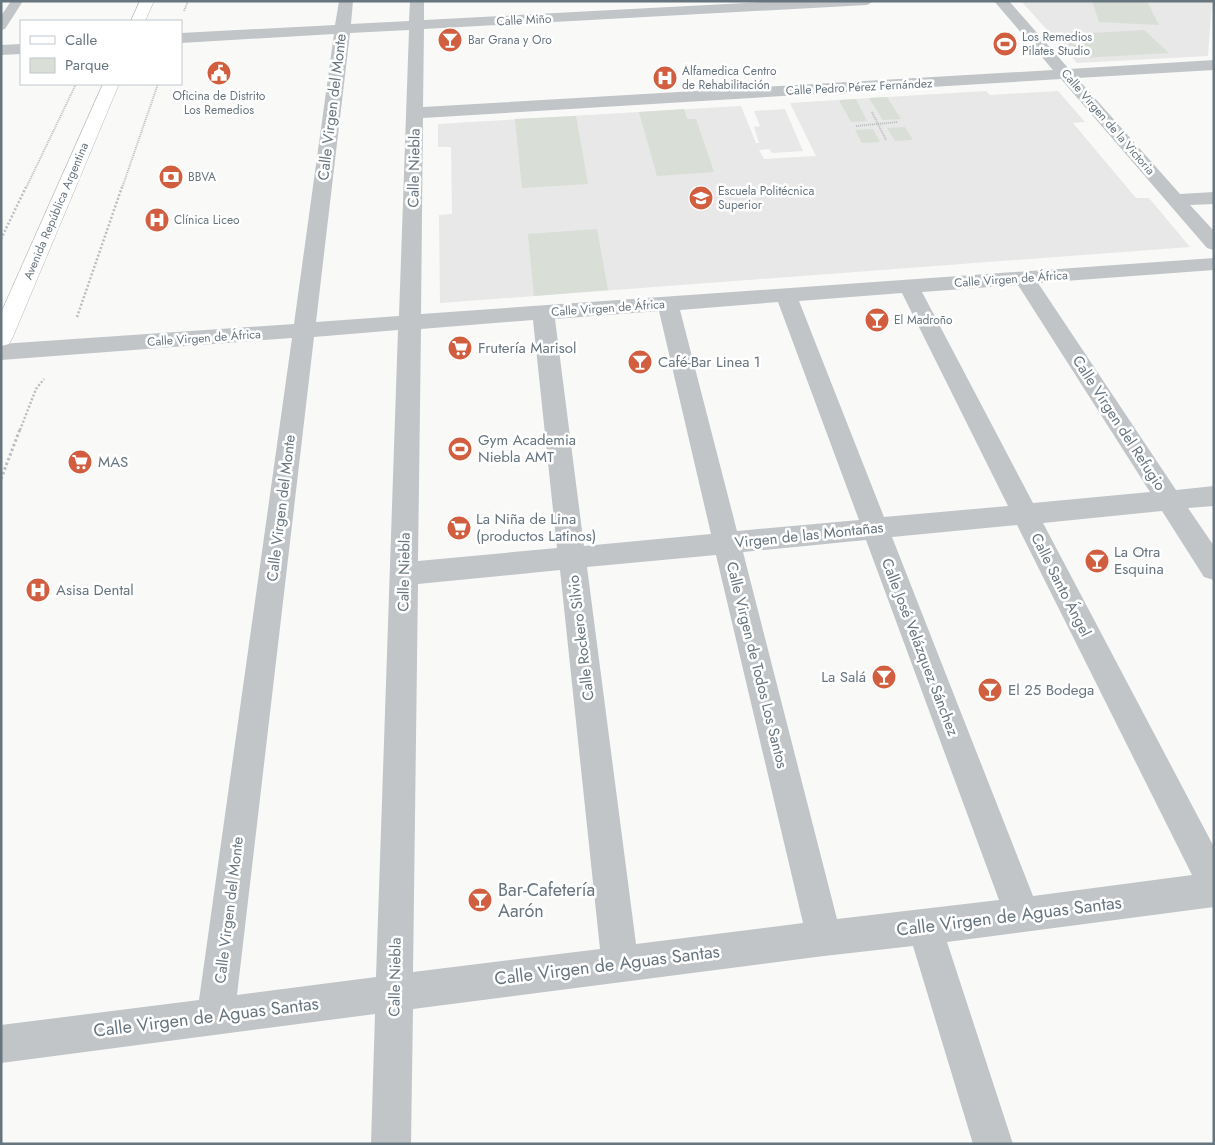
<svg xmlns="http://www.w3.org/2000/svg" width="1215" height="1145" font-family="Jost,sans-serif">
	<rect width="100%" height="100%" fill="#f9f9f7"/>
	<!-- built -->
	<path fill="#e7e8e7" d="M1021,1H1212L1208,56L1077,63Z
		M986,91L990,95L1058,91L1085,122L1073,123L1136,198H1149L1190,247L440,303L439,215L452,214L451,147H438V124L741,106L756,143H759L754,127L760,126L754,111L785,109L803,151L772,153L769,149L759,150L764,159L816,156L790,103Z"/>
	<!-- green -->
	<path fill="#d9ded7" d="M1092,1H1147L1159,25L1099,22Z
		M1144,30L1169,53L1081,58L1059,35Z
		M887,97L901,119L883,120L869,98Z
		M856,99L867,121L851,122L839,100Z
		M684,109L687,119H696L714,172L657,176L639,112Z
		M576,116L588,184L522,188L515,119Z
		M905,127L913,140L895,141L887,128Z
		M873,129L880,142L862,143L855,130Z
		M597,229L608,290L534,296L528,234Z"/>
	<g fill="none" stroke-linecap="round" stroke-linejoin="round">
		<defs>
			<path id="primary" d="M140,1H154L145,21H131Z
				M103,84H119L12,339L9,344L1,346V313Z"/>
		</defs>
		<!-- primary casing -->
		<use href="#primary" stroke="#b5b9bc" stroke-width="1"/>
		<!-- path-far2 -->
		<path stroke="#bbbec0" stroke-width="2" stroke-dasharray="1 1" stroke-linecap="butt" d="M184,11L188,1
			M872,112L886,140
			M856,126L898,122
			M26,188L76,84
			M122,188L158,84"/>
		<!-- path-far1 -->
		<path stroke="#bbbec0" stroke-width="2.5" stroke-dasharray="2 2" stroke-linecap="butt" d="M1,239L26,187
			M77,317L122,187
			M20,430L36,389L44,379"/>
		<!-- path -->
		<path stroke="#bbbec0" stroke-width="3" stroke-dasharray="2.5 2.5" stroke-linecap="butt" d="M1,479L20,429"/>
		<!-- lane -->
		<path fill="#c1c5c8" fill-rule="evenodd" d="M11,1H23L5,29L1,30V16Z"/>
		<!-- street -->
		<path fill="#c1c5c8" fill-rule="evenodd" d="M339,1H353L351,24L409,21L410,1H424V20L781,1H874L867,5L424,29L423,107L1053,70L994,1H1009L1069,69L1214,60V70L1077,78L1180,194L1214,192V204L1190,205L1214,231V250L1207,248L1061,79L423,118L421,314L1214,258V270L1038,283L1176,490L1214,486V506L1188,508L1214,546V580L1204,577L1162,511L1043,523L1214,847V907L947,942L1013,1144H973L913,946L824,956L413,1009L411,1144H371L375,1014L1,1063V1025L199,1000L292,338L1,360V344L294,324L334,34L181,43V33L335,25ZM409,30L399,316L316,322L350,33ZM1018,285L1150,492L1033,503L922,292ZM902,293L1008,506L884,517L799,301ZM778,302L859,520L737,531L680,310ZM659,311L711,534L584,546L555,319ZM533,320L557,548L418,561L421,329ZM398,330L376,977L237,995L314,337ZM1017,525L1192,875L1033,896L892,537ZM866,540L999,900L837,919L743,552ZM716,555L803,923L636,944L587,567ZM560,570L600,949L413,972L418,584Z
			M21,44V54L1,55V45Z"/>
		<!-- primary -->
		<use href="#primary" fill="#fff" fill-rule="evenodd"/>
	</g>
	<!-- icons -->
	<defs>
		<symbol id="bar-disc" viewBox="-11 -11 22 22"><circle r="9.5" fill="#d15e3f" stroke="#fff"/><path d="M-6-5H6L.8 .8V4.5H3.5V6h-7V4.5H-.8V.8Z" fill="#fff"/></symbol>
		<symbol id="stadium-disc" viewBox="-11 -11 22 22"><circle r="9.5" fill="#d15e3f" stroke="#fff"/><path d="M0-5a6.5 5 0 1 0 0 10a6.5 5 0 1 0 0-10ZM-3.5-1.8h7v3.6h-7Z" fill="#fff"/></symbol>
		<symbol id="civic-disc" viewBox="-11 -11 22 22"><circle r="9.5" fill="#d15e3f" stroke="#fff"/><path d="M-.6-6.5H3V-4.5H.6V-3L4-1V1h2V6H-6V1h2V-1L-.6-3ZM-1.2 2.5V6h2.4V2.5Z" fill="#fff"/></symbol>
		<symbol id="hospital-disc" viewBox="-11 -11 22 22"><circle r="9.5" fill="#d15e3f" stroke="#fff"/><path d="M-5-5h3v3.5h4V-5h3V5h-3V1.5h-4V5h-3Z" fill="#fff"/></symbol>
		<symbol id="bank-disc" viewBox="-11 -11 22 22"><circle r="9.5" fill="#d15e3f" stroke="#fff"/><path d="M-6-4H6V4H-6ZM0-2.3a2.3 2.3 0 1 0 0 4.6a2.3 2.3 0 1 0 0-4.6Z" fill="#fff"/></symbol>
		<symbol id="university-disc" viewBox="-11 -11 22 22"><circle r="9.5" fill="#d15e3f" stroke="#fff"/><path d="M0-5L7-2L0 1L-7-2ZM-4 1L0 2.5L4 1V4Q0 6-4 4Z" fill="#fff"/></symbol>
		<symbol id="supermarket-disc" viewBox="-11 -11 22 22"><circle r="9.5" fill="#d15e3f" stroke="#fff"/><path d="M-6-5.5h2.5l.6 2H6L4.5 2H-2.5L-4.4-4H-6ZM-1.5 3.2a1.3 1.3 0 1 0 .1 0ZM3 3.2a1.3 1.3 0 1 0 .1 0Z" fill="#fff"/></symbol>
	</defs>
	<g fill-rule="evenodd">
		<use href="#bar-disc" x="436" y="26" width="28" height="28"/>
		<use href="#stadium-disc" x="991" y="30" width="28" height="28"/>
		<use href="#civic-disc" x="205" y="59" width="28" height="28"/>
		<use href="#hospital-disc" x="651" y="64" width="28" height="28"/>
		<use href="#bank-disc" x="157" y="163" width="28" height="28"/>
		<use href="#university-disc" x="687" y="184" width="28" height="28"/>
		<use href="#hospital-disc" x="143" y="206" width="28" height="28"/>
		<use href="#bar-disc" x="863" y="306" width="28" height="28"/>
		<use href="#supermarket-disc" x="446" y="334" width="28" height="28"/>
		<use href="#bar-disc" x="626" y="348" width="28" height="28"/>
		<use href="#stadium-disc" x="446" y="435" width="28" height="28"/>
		<use href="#supermarket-disc" x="66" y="448" width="28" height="28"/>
		<use href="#supermarket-disc" x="445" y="514" width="28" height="28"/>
		<use href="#bar-disc" x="1083" y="547" width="28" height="28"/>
		<use href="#hospital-disc" x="24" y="576" width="28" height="28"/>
		<use href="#bar-disc" x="870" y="663" width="28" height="28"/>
		<use href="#bar-disc" x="976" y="676" width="28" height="28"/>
		<use href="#bar-disc" x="466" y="886" width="28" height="28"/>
	</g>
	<g text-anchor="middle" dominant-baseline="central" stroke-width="5" stroke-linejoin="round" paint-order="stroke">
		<!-- far-street labels -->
		<g font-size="12" fill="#67757f" stroke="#fff">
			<text transform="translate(524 20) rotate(-3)">Calle Miño</text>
			<text transform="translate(859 87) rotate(-3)">Calle Pedro Pérez Fernández</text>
			<text transform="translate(1108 122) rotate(49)">Calle Virgen de la Victoria</text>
			<text transform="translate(56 211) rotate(-67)">Avenida República Argentina</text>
			<text transform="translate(1011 279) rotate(-4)">Calle Virgen de África</text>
			<text transform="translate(608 308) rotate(-4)">Calle Virgen de África</text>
			<text transform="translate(204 338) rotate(-4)">Calle Virgen de África</text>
		</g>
		<!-- far-poi labels -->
		<g font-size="12" fill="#67757f" stroke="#fff" text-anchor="start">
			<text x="1022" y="37">Los Remedios<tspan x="1022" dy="14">Pilates Studio</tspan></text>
			<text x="468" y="40">Bar Grana y Oro</text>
			<text x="682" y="71">Alfamedica Centro<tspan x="682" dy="14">de Rehabilitación</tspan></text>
			<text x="219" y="96" text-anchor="middle">Oficina de Distrito<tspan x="219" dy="14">Los Remedios</tspan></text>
			<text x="188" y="177">BBVA</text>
			<text x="718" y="191">Escuela Politécnica<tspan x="718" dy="14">Superior</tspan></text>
			<text x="174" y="220">Clínica Liceo</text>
			<text x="894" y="320">El Madroño</text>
		</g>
		<!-- street labels -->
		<g font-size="15" fill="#67757f" stroke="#fff">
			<text transform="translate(332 107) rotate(-83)">Calle Virgen del Monte</text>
			<text transform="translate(414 168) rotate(-89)">Calle Niebla</text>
			<text transform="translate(1119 423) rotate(57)">Calle Virgen del Refugio</text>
			<text transform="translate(281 508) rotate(-83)">Calle Virgen del Monte</text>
			<text transform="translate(809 535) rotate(-6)">Virgen de las Montañas</text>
			<text transform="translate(404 572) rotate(-89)">Calle Niebla</text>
			<text transform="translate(1061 585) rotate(63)">Calle Santo Ángel</text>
			<text transform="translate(581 638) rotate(-97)">Calle Rockero Silvio</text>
			<text transform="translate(920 647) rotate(69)">Calle José Velázquez Sánchez</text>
			<text transform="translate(757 665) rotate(76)">Calle Virgen de Todos Los Santos</text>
			<text transform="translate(229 910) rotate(-83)">Calle Virgen del Monte</text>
			<text transform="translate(395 977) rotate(-89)">Calle Niebla</text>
		</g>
		<!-- poi labels -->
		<g font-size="15" fill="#67757f" stroke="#fff" text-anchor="start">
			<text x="478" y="348">Frutería Marisol</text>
			<text x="658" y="362">Café-Bar Linea 1</text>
			<text x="478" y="440">Gym Academia<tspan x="478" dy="17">Niebla AMT</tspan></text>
			<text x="98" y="462">MAS</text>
			<text x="476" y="519">La Niña de Lina<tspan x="476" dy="17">(productos Latinos)</tspan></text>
			<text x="1114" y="552">La Otra<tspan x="1114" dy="17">Esquina</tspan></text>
			<text x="56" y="590">Asisa Dental</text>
			<text x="866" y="677" text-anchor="end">La Salá</text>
			<text x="1008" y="690">El 25 Bodega</text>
		</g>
		<!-- near-poi labels -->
		<g font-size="18" fill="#67757f" stroke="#fff" text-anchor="start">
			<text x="498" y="890">Bar-Cafetería<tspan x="498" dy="21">Aarón</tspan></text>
		</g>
		<!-- near-street labels -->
		<g font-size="18" fill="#67757f" stroke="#fff">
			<text transform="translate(1009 916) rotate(-7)">Calle Virgen de Aguas Santas</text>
			<text transform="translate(607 965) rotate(-7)">Calle Virgen de Aguas Santas</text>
			<text transform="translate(206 1017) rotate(-7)">Calle Virgen de Aguas Santas</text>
		</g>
	</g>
	<!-- border -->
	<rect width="1215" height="1145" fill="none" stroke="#67757f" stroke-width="5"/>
	<!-- legend -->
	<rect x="20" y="20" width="162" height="65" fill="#ffffff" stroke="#c2c8cc"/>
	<rect x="30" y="36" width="25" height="8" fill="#ffffff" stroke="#c2c8cc"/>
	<text x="65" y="45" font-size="15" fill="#67757f">Calle</text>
	<rect x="30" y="58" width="25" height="15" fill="#d9ded7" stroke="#c2c8cc"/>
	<text x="65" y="70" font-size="15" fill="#67757f">Parque</text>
</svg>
